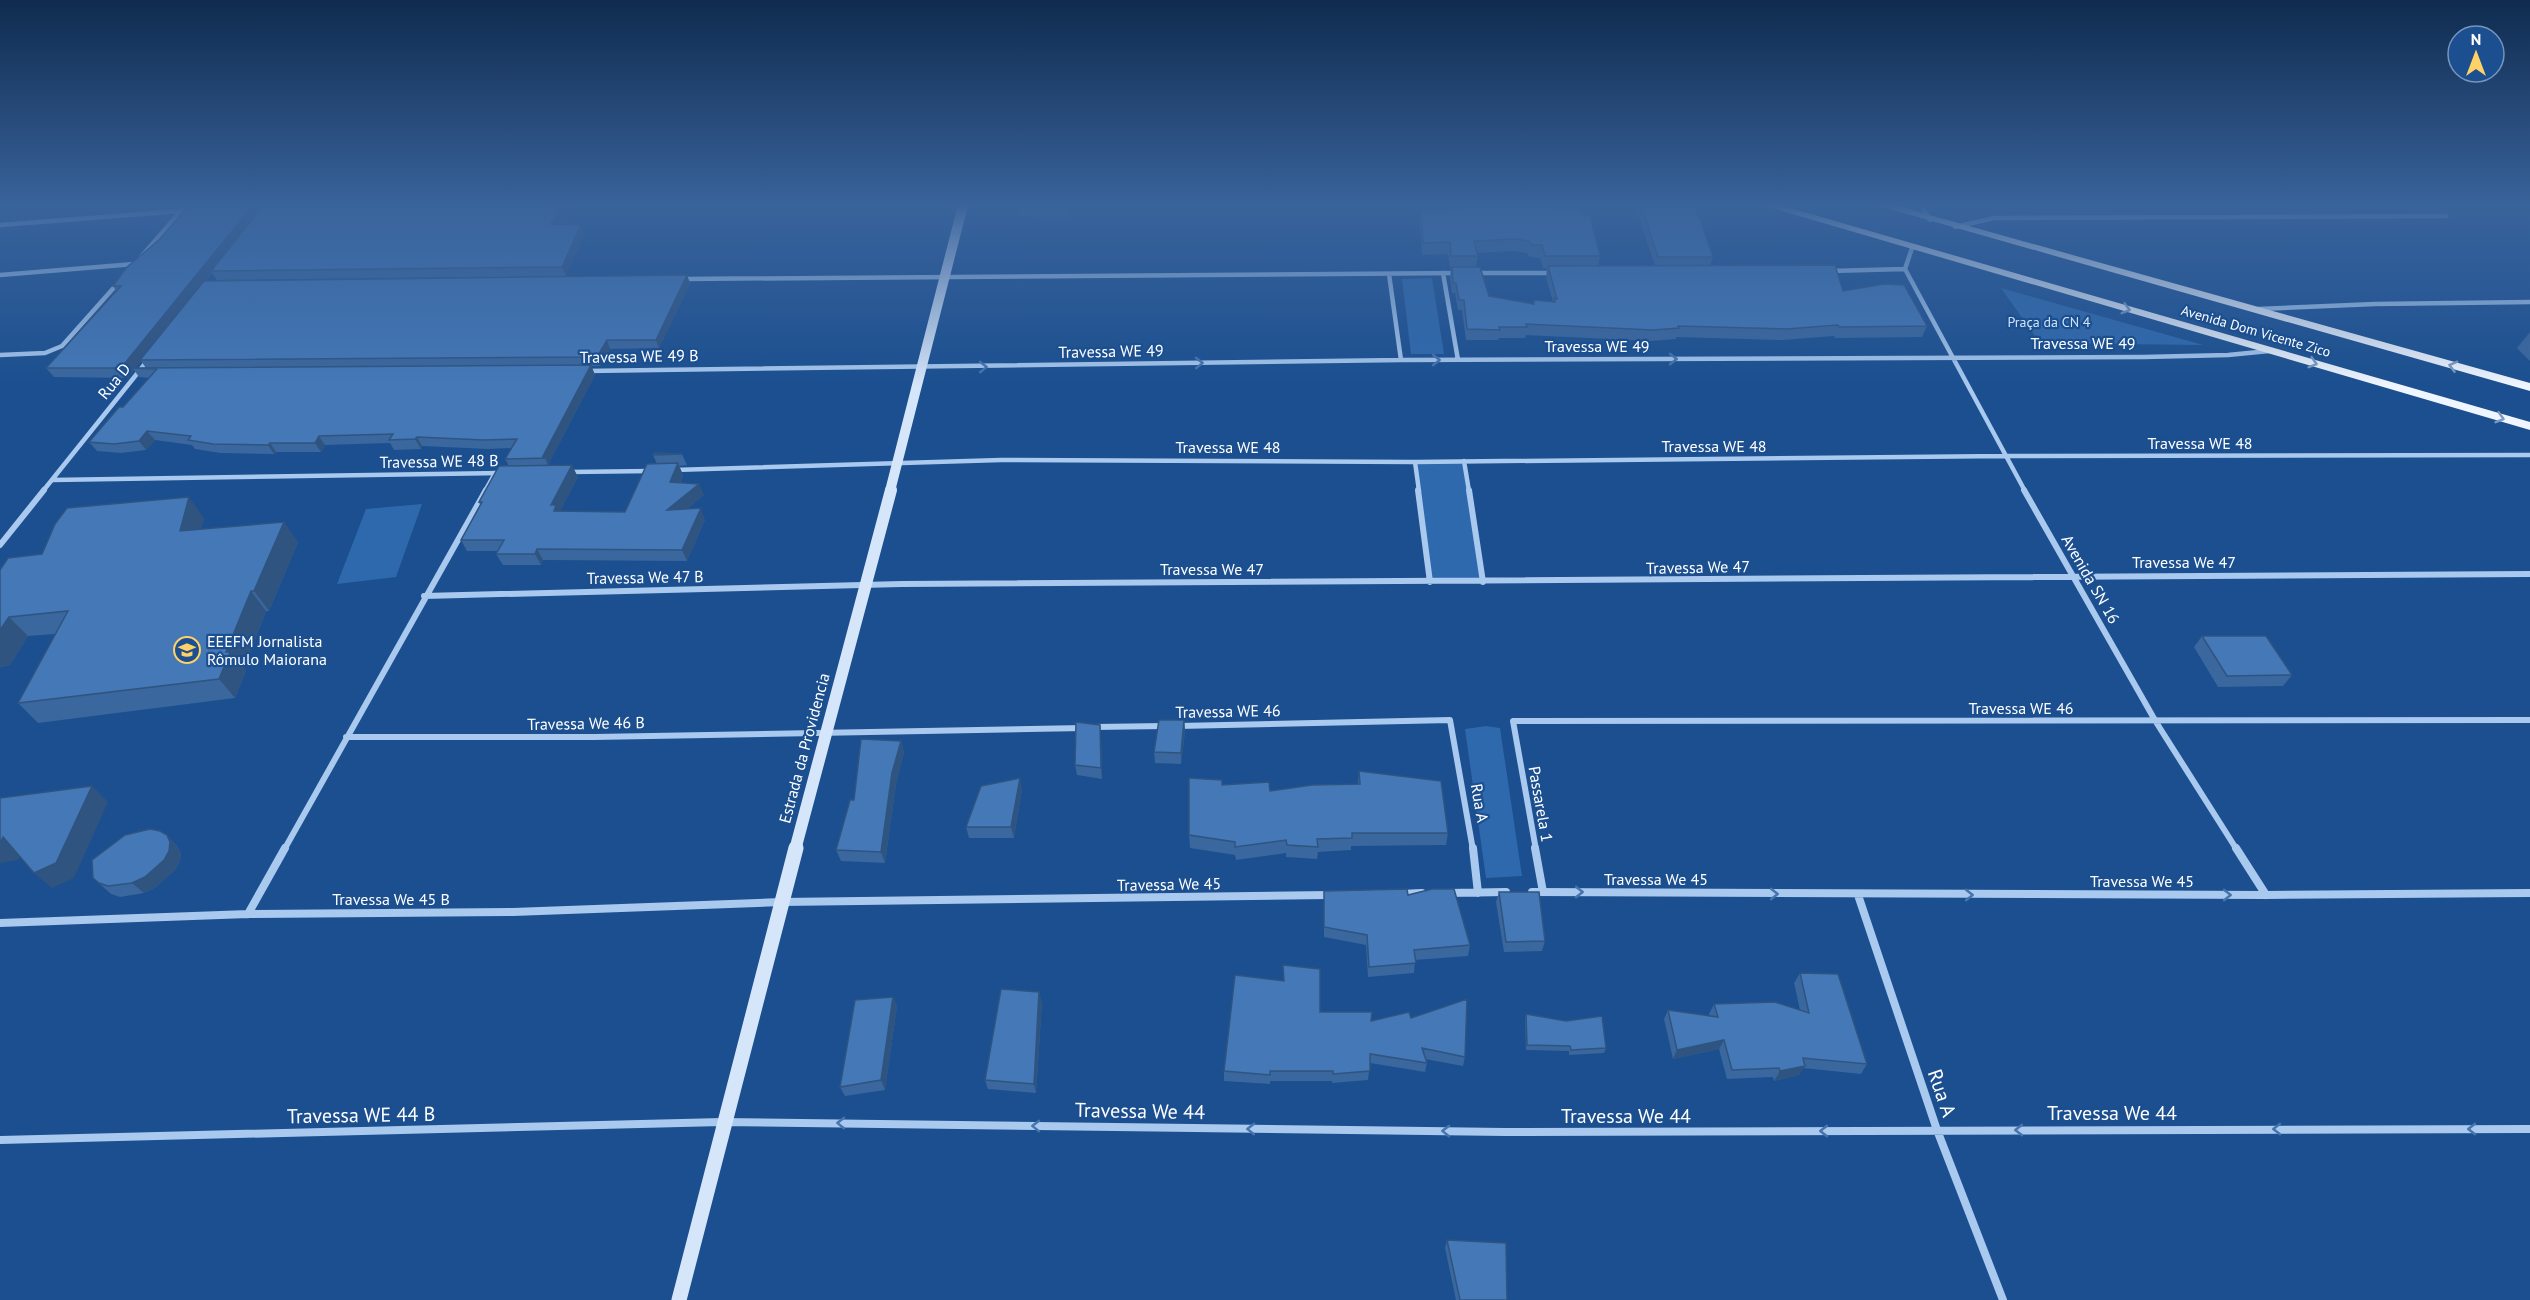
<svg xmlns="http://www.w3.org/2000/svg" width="2530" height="1300" font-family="'PT Sans',sans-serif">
	<rect width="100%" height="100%" fill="#1b4f8f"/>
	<!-- green -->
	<path fill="#2e69ad" d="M1432,278L1444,354H1411L1402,279Z
		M2001,288L2203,345L2040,343Z
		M1464,461L1483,582H1430L1415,462Z
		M422,504L396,577L337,584L366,509Z
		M1486,726L1500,728L1522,876L1486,878L1465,729Z"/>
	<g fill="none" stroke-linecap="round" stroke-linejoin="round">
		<!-- minor-far2 -->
		<path stroke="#a9c9ee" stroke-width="4.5" d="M1921,205L1930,220
			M0,225L180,211
			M1955,227L1994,218L2446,216
			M141,257L186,205
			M1905,269L2025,491
			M1829,271L1905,269L1912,248
			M1443,273L1458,360
			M1475,273H1555
			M1389,274L1401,360
			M0,275L134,264
			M683,279L1459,273
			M2258,309L2375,304L2530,302
			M0,355L45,353L62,346L118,283
			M585,371L1401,360L2144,357L2228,355L2269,351
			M1464,461L1469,491
			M1415,462L1419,491
			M674,470L1001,460L1415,462L2005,456L2530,455
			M569,472L652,471
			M52,480L502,473
			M43,491L148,360
			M485,491L495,473"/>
		<!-- minor-far1 -->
		<path stroke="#a9c9ee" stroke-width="6" d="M1418,490L1430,582
			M1469,490L1483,582
			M2024,490L2156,722L2237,850
			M0,545L44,490
			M424,596L902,584L2530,574
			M1178,726L1450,720L1473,850
			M1094,727L1165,726
			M346,737H594L1084,728
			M284,850L486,490
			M1536,850L1513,721L2530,720"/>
		<!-- minor -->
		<path stroke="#a9c9ee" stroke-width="8" d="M1473,848L1478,893
			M1535,848L1543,892
			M2236,848L2266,895
			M1532,892L2266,895L2530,893
			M1448,893L1506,892
			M1400,894L1422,893
			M1858,895L1937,1130L2003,1300
			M248,914L285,848
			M0,923L248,914L513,912L781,902L1329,895
			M0,1140L722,1122L1505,1132L2530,1129"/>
		<!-- secondary-far2 -->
		<path stroke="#d6e6fa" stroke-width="10" d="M890,491L963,205"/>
		<!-- secondary-far1 -->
		<path stroke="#d6e6fa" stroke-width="12" d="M795,850L891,490"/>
		<!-- secondary -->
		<path stroke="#d6e6fa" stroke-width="15" d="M679,1300L796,848"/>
		<!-- primary -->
		<path fill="#f0f6ff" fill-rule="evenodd" d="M1762,205H1780L2530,422V430Z
			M1876,205H1894L2530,383V391Z"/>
	</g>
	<!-- wall -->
	<path fill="#3a679d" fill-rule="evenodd" d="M189,205H564L566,210L562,216L563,220L561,224L584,234L566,276L217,280L212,273L206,281L687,275L690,284L659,348L610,349L600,366H591L595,375L548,465L578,477L560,511L625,512L657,464L653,455L682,454L687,465L679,466L683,475L680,483L704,495L687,509L705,520L687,561L543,560L541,565H503L496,554L498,551H467L461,540L480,505L479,502L509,466L505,459L511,448L488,449L422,446L421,449L394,450L390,443L325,445L321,452H276L274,454L220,453L195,449L192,445L155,440L146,450L121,453L97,451L89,442L123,407L149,378L139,377L134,370L128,378L54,377L46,368L116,291L113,286L160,239ZM141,361L146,368H135Z
		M1018,205H1070L1068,218L1019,215Z
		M1449,205H1555L1556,209L1600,256L1598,266H1655L1635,205H1695L1713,257L1710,266L1843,291L1927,326L1922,337L1835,338L1834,336L1782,340L1676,337V339L1650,341L1526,335L1525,338H1499L1498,340H1466L1462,310H1458L1455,293H1452L1450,277L1451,268H1450L1448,254L1422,255L1420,224L1421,212L1450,211ZM1512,251L1527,253L1530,257L1540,258L1543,268H1547L1546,277L1553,302L1534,300L1533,303L1489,296L1476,267L1478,256L1477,253Z
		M2530,332V361L2517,348Z
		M204,518L201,529L298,542L269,611H266L244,668L246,671L235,698L38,723L18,703L55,634L28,636L10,665L0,667V570L42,554Z
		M2202,636L2292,675L2283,686L2218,687L2194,647Z
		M1184,720L1185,731L1181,764L1155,763L1154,752Z
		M1101,736L1102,779L1077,775L1075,765Z
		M901,741L904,752L896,784L885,863L841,861L836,850L854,800Z
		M1359,771L1448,833L1446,845L1351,846V850L1318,852L1317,859L1286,857V853L1236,860L1235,855L1190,848L1189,835L1222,785L1270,791L1358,784Z
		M1022,789L1014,838H969L966,827Z
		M167,835L177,846L181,853L180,861L175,870L156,887L144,893L120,897L111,894L93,878Z
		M1324,891L1470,945L1468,956L1415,960L1414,973L1368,977L1366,945L1324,937Z
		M1499,892L1545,941L1542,951L1504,952L1496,902Z
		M1800,973L1867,1064L1861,1074L1803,1068L1799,1075L1774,1081L1773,1077L1727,1079L1719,1049L1673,1059L1664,1019L1668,1010L1710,1016L1709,1014L1714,1004L1800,1010L1794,983Z
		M893,997L897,1006L885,1090L845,1096L840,1087Z
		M1042,1002L1036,1093L988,1089L985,1080Z
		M1320,1012L1371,1021L1411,1018L1465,1057L1463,1066L1425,1059L1427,1063L1425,1072L1370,1063L1368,1080L1332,1083V1081H1270V1084L1224,1081V1071Z
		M1526,1014L1606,1048L1604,1053L1569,1055V1051L1526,1050L1525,1019Z
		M1447,1240L1507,1300H1456L1445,1248Z"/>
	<!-- shaded-wall -->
	<path fill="#305480" d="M253,205H266L211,271L212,273L142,360H140L141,361L135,368H132L134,370L128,378L121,368Z
		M559,205H564L566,210L562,216L563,220L555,233L551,224L555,211Z
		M1068,205H1070L1068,218L1067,208Z
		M581,225L584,234L566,276L562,267Z
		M687,275L690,284L659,348L656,340Z
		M607,340L610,349L600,366L597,357Z
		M591,365L595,375L548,465L545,458H542Z
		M147,431L155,440L146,450L139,441Z
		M319,436L325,445L321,452L315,443Z
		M417,437L422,446L421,449L415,439Z
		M270,443L276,452L274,454L268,445Z
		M678,463L683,475L675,493L670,482Z
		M572,465L578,477L560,512L554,511L551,505Z
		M699,484L704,495L672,521L667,510Z
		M189,497L204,518L196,551L180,531Z
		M701,508L705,520L687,561L682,550Z
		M284,522L298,542L269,611L254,591Z
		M537,549L543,560L541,565L535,554Z
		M251,591L266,611L244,668L246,671L235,698L219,679L226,652Z
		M9,617L28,636L10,665L0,667V630Z
		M1184,720L1185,731L1181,764V753Z
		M1100,725L1101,736L1102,779L1101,768Z
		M901,741L904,752L896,784L885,863L881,852L892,773Z
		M1020,778L1022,789L1014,838L1011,827Z
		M92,786L108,802L74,878L52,888L34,873Z
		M167,835L177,846L181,853L180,861L175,870L156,887L144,893L132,883Z
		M3,837L22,853L18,860L0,863V844Z
		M1039,992L1042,1002L1036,1093L1034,1084Z
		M893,997L897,1006L885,1090L881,1080Z
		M1724,1040L1719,1049L1673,1059L1677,1050Z
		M1805,1066L1799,1075L1774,1081L1780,1071Z"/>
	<!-- building -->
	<path fill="#4478b7" stroke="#305480" stroke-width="1.5" d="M189,205H253L121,368H46L121,286H113L127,267L160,239Z
		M264,205H559L555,211H559L551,224L581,225L562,267L211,271Z
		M1018,205H1068L1067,208Z
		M1453,205H1555L1556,209H1577L1580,214L1590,215L1600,256H1545L1542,245H1532L1529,241L1514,239L1474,241L1478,256H1451L1450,242L1423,243L1421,212L1457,211Z
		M1641,205H1695L1713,257H1658Z
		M1835,265L1843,291L1884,284L1904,285L1927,326L1839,327L1838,325L1786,329L1678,326L1679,328L1653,330L1526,324L1527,327H1499L1500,330L1467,329L1464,300H1459L1456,283H1453L1452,267H1480L1489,296L1534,304V300L1555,302L1554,298L1557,299L1548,266Z
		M687,275L656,340H607L597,357L140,360L204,281Z
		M591,365L542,458H545L505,459L517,439L484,440L417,437L415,439L389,440L393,434L319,436L315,443H270L268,445L213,444L188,440L191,436L147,431L139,441L114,444L89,442L119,407H123L157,369L132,368Z
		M654,453L682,454L653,455Z
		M678,463L670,482L699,484L667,510L701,508L682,550L537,549L535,554H496L504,540H461L482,502H479L499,466L572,465L551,505H556L554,511L625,512L647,464Z
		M189,497L180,531L284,522L254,591H251L226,652H230L219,679L18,703L68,611L9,617L0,630V570L8,558L42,554L55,524L67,508Z
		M2202,636H2266L2292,675L2227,676Z
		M1159,720H1184L1181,753L1154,752Z
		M1076,722L1100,725L1101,768L1075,765Z
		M861,739L901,741L892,773L881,852L836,850L850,800H854Z
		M1359,771L1441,781L1448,833H1352V838L1317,839L1318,847L1287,845L1286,840L1235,847V842L1189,835V778L1222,780V785L1269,782L1270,791L1312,785L1360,784Z
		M1020,778L1011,827H966L981,786Z
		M92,786L56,863L34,873L3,837L0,844V798Z
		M150,829L160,831L167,835L170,842L169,851L164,860L145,877L132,883L108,886L99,883L93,878L92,860L125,835Z
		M1407,889L1408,895L1432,889H1454L1470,945L1414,950L1416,963L1369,967L1367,935L1324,927V891Z
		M1499,892H1539L1545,941L1506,942Z
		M1283,965L1320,969V1012H1372L1371,1021L1409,1012L1411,1018L1467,999L1465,1057L1422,1048L1427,1063L1370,1054V1071L1333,1074V1071H1270V1075L1224,1071L1235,975L1284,981Z
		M1800,973L1838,974L1867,1064L1803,1058L1805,1066L1780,1071L1779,1068L1732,1070L1724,1040L1677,1050L1668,1010L1718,1017L1714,1004L1775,1002L1809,1013Z
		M1001,989L1039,992L1034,1084L985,1080Z
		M893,997L881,1080L840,1087L855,1000Z
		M1526,1014L1566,1021L1602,1016L1606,1048L1571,1050L1570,1046L1527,1045Z
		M1447,1240L1506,1243L1507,1300H1460Z"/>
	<!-- one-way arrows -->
	<defs><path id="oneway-chevron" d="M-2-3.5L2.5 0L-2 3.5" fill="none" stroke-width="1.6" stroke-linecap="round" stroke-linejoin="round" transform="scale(1.5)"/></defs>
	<g stroke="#7b9ac1">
		<use href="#oneway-chevron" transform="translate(2126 309) rotate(16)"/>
		<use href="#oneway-chevron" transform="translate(2313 363) rotate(16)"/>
		<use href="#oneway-chevron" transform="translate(2453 366) rotate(-165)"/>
		<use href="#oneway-chevron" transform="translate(2500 418) rotate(16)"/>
	</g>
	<g stroke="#4674ac">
		<use href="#oneway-chevron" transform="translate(1673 359)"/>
		<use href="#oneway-chevron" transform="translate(1436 360)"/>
		<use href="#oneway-chevron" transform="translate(1199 363) rotate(-1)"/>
		<use href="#oneway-chevron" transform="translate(983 367) rotate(-1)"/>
		<use href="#oneway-chevron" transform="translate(1579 892)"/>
		<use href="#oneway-chevron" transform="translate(1774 894)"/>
		<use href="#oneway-chevron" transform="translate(1969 895)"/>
		<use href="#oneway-chevron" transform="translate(2227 895)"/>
		<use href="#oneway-chevron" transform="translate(841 1123) rotate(-179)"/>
		<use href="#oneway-chevron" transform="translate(1036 1126) rotate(-179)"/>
		<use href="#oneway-chevron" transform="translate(1251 1129) rotate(-179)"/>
		<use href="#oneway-chevron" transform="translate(2277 1129) rotate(180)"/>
		<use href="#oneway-chevron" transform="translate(2472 1129) rotate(180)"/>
		<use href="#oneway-chevron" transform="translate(2019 1130) rotate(180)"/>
		<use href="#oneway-chevron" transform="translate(1446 1131) rotate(-179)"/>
		<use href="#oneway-chevron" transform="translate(1824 1131) rotate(180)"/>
	</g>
	<!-- sky -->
	<linearGradient id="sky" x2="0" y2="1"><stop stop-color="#0f2b4f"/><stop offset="0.53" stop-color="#39639b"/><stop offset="1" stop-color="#39639b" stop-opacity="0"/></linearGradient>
	<rect width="2530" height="387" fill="url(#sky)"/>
	<!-- icons -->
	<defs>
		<symbol id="school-ring" viewBox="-11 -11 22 22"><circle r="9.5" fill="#1b4f8f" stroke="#ffd166" stroke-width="1.5"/><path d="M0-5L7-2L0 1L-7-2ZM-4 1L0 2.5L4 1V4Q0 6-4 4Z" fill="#ffd166"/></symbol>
	</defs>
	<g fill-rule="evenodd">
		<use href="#school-ring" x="172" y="635" width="30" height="30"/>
	</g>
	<g text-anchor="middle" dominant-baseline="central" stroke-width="4.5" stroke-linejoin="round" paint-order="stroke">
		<!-- far-park labels -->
		<g font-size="14" fill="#cfe3fa" stroke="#1b4f8f">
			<text x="2049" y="322">Praça da CN 4</text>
		</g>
		<!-- far-street labels -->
		<g font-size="14" fill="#fff" stroke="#1b4f8f">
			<text transform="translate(2256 331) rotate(16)">Avenida Dom Vicente Zico</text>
		</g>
		<!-- street labels -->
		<g font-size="16" fill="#fff" stroke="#1b4f8f">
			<text x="2083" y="343">Travessa WE 49</text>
			<text x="1597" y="346">Travessa WE 49</text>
			<text transform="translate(1111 351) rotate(-1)">Travessa WE 49</text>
			<text transform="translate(639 356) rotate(-1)">Travessa WE 49 B</text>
			<text transform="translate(114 381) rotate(-51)">Rua D</text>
			<text x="2200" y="443">Travessa WE 48</text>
			<text x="1714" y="446">Travessa WE 48</text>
			<text x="1228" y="447">Travessa WE 48</text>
			<text transform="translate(439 461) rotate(-1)">Travessa WE 48 B</text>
			<text x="2184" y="562">Travessa We 47</text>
			<text transform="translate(1698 567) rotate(-1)">Travessa We 47</text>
			<text x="1212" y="569">Travessa We 47</text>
			<text transform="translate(645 577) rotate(-1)">Travessa We 47 B</text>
			<text transform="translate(2091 579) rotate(60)">Avenida SN 16</text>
			<text x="2021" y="708">Travessa WE 46</text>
			<text transform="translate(1228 711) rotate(-1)">Travessa WE 46</text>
			<text transform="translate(586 723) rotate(-1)">Travessa We 46 B</text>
			<text transform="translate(804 748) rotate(-75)">Estrada da Providencia</text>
			<text transform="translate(1480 803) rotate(80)">Rua A</text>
			<text transform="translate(1541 804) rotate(80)">Passarela 1</text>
			<text x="1656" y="879">Travessa We 45</text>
			<text x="2142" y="881">Travessa We 45</text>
			<text transform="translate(1169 884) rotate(-1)">Travessa We 45</text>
			<text x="391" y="899">Travessa We 45 B</text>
		</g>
		<!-- poi labels -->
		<g font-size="16" fill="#fff" stroke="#1b4f8f" text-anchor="start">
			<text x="207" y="641">EEEFM Jornalista<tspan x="207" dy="18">Rômulo Maiorana</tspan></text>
		</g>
		<!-- near-street labels -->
		<g font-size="20" fill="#fff" stroke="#1b4f8f">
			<text transform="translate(1942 1093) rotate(71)">Rua A</text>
			<text transform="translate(1140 1111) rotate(1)">Travessa We 44</text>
			<text x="2112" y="1113">Travessa We 44</text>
			<text transform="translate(361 1115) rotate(-1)">Travessa WE 44 B</text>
			<text x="1626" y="1116">Travessa We 44</text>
		</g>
	</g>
	<!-- north arrow -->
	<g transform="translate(2476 54)"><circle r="28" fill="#1b4f8f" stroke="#7695bc" stroke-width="1.5"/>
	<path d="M0-4.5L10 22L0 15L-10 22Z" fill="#ffd166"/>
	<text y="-9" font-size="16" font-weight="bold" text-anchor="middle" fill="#ffffff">N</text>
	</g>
</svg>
